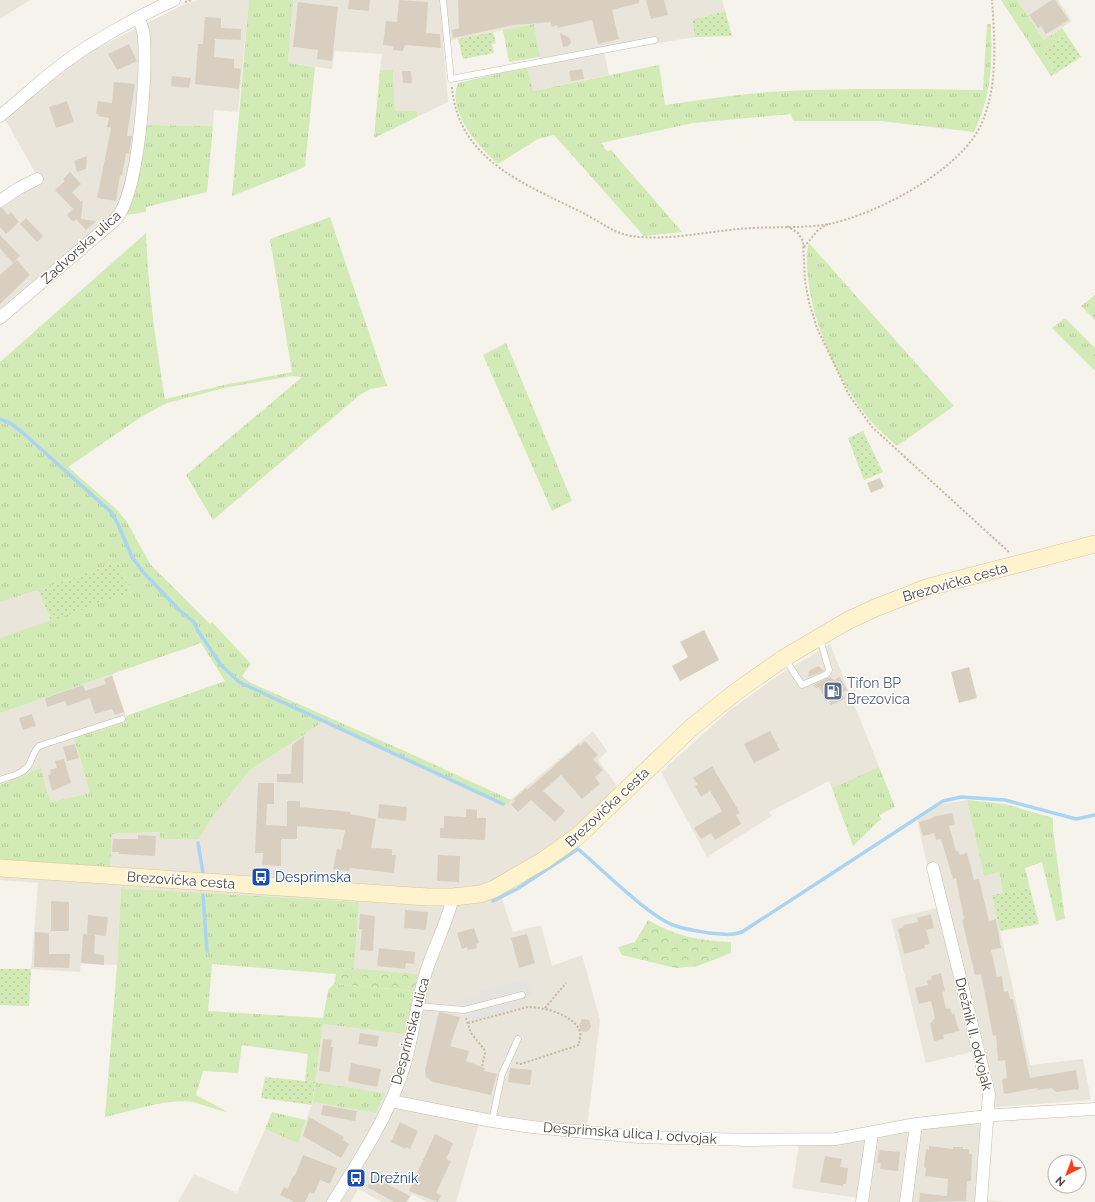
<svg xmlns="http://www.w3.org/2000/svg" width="1095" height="1202" font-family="Raleway,sans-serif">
	<defs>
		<pattern id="grass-tufts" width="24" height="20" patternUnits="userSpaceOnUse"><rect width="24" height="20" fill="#d2eab5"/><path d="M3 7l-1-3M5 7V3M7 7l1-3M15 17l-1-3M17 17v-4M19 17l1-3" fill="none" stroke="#b6ca9c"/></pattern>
		<pattern id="forest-crowns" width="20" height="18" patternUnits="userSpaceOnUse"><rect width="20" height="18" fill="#d2eab5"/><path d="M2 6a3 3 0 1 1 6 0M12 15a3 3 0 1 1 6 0" fill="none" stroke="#b6ca9c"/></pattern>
		<pattern id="garden-dots" width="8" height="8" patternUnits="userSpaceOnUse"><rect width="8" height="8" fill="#d2eab5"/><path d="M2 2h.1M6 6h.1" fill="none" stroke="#b6ca9c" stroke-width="1.8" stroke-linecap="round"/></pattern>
	</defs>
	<rect width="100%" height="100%" fill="#f6f3ec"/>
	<!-- residential -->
	<path fill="#eae5da" d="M0,0H30L0,19Z
		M199,0H249L238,112L214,110L213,126L144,125L132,199L126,215L0,325V205L40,181L5,119L60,71L91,51L185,4Z
		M293,0H722L725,11L692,20L695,37L604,52L609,75L532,91L527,67L541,64L534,24L443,42L448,102L417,117V111L395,112L393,70H380L382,54L335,51L332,69L288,63Z
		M1017,0H1058L1072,21L1044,40Z
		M38,590L51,621L0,638V602Z
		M830,644L879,767L832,788L829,781L769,812L772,816L707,857L661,772L731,709L782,673Z
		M112,674L126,716V722L74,738L90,793L50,802L41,769L0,785V713Z
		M323,722L503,806L593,731L607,751L598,760L627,800L579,847L501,896L513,932L541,925L552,966L582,955L600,1020L587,1128L482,1113L456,1202H427L412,1194L408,1202H382L358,1189L351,1202H178L194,1174L237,1193L265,1129L298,1142L313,1102L376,1113L385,1093L315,1082L323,1024L404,1034L418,974L354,968L359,902L121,888L117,965L81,963L80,972L31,969L38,883L0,880V860L110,868L112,834L160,832V839H199L211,819L249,771Z
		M967,800L984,876L999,872L1003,893L992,895L1030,1065L1083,1059L1091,1100L996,1107L984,1102L972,1052L926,1063L891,919L937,908L917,820L942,804Z
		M975,1123L981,1126L975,1199L1003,1202H865V1199L792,1188L799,1145H826L859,1142L934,1127Z"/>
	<!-- grass -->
	<path fill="url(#grass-tufts)" d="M249,0H293L288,63L315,67L305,167L232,196Z
		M1001,0H1017L1044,40L1062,28L1067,35L1042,50L1056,73L1051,76Z
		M534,24L540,57L509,62L503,30Z
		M987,24H991C992,65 992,94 974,132L881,121H793L791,114L693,123L601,143L607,151L611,150L682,232L644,236L554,135L538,139L498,164C479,148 446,110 458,83L527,67L533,91L659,65L665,105C705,99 745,93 786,91C851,88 917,89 983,90Z
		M380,70H393L395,111H417V117L374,138Z
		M144,125L213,126L207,192L146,207V212L126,215L132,199Z
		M330,217L387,386L371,389L361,394L213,520L186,475L302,377L292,376L224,388L167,403L141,417L68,467L116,509L127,522L150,564L210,624L212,622L251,664L242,676L249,682L409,753L511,800L503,806L323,722L249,771L211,819L199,839H160L159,832L112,834L110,869L0,860V785L41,768L50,802L90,793L74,738L126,722V716L225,681L201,643L0,713V638L131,592L118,562L38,590L0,602V362L146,233C148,289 156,344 165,399L224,385L292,372L270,239Z
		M809,243L954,406L897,446C885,435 872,425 863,411C833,371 810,317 807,267C807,258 806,250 809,243Z
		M1095,295V320L1081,306Z
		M1065,318L1095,348V371L1052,328Z
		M506,343L572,501L552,511L483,355Z
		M879,767L895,807L879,815L881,819L853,846L832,788Z
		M967,800L1005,804L1053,818V829L1065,919L1056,921L1042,862L1025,868L1030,888L1003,893L999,872L984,876Z
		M121,888L359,902L354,968L337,969L336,974L212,964L208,1011L323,1018L328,990L334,984L414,991L404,1034L323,1024L315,1082L385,1093L376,1113L313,1102L315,1082L305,1081L308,1054L242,1045L238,1073L203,1071L196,1095L228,1112C213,1110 200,1102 185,1101C159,1101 131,1111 105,1117L117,965Z
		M272,1112L306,1120L298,1143L265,1129Z"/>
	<!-- forest -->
	<path fill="url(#forest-crowns)" d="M648,920C674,936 701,941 731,942V953L698,966L676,968L622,955L618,947L635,942Z
		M354,968L418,974L414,991L334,984L337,969Z"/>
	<!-- garden -->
	<path fill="url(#garden-dots)" d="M725,11L732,36L695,37L692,20Z
		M493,32L496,43L492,44L494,53L463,59L458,39Z
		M1067,35L1081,57L1056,73L1042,50Z
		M863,431L883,472L864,480L848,438Z
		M118,562L131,592L51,621L38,590Z
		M1030,888L1039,924L1000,931L992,895Z
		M0,969H31L29,1006L0,1005Z
		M265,1077L315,1082L312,1105L261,1098Z"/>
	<!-- parking -->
	<path fill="#e5e3e0" d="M528,979L533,996L525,999L527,1006L469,1022L462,997Z"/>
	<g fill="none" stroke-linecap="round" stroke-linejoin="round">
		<!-- stream -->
		<path stroke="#a9d4f2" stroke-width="3.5" d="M0,419L10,423L22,432L110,511L118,524L132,557L143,572L179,610L194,622L198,631L221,665L239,682L503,804
			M198,843L203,873
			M203,895L207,951
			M493,901L517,889L578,849C601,868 650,918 676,926C687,930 698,931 709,933C721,934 730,936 742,932L943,801L961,797L1005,800L1076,819L1095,815"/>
	</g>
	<!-- building -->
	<path fill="#d8cfc1" d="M349,0H370L369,11L348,9Z
		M399,0L428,2L426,33L440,34L441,48L405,45L403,51L393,50L394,46L383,45L386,21L397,22Z
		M458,0H639V3L612,10L619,39L598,44L592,20L558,28L557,25L552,27L551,22L513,25L453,38L452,30L459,28Z
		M646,0H664L668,15L651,19Z
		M1052,0H1055L1069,20L1046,34L1041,26L1038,28L1029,15Z
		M298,2L338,7L332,61L317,59L318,50L293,47Z
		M205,17L221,18V28L241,29V40L215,39L214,57L234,59V68L241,69L239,89L195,84L198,44H203Z
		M560,33L570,38L571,43L568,46L563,47Z
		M129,44L137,61L117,70L108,54Z
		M582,69L584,79L571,81L569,71Z
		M402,71H411L412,83H403Z
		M172,76L191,78L189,88L171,86Z
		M114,82L135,84L127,136H132L129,154L126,153L122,176L120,175L116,201L97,198L111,128L107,127L109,118L98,116L99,114H96L98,101L112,103Z
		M67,101L74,122L56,128L49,107Z
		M87,156L86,169L77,172L74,161Z
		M70,172L81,184L72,192L81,202L83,200L81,219L96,221L86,230L76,219L73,222L67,215L73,209L55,190L65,181L63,179Z
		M0,208H2L8,215L11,212L19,222L6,234L0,227Z
		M26,218L43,236L37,242L20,224Z
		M0,235L20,256L13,263L0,248Z
		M17,260L30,275L0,304V275Z
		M880,478L884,487L871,493L867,483Z
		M704,630L719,660L680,681L672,666L688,657L680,642Z
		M818,666L824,671L808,677L809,671Z
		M969,667L977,698L959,703L951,672Z
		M112,676L124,712L115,715L112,709L95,714L90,698L67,706L65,701L47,707L45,698L83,685L85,691L106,684L104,679Z
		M830,677L834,680L840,677L847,690L842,693L845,699L831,705L828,699L826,701L819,687L816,688L813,685Z
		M32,714L36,726L23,730L19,718Z
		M770,731L780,750L754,763L744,744Z
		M304,736L303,783L277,782V774H291L292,745Z
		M585,741L598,755L593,759L603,770L595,777L600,784L582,799L561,775L543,791L565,811L555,822L531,800L518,812L511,804L515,801L514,799L526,788L527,790L579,744L580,746Z
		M75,744L79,758L67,761L63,747Z
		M64,759L71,783L52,791L48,775L51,774L50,770L57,768L55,761Z
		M712,766L740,813L736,815L741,824L715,840L711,833L701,839L694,828L722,811L710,791L701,797L695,786L698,785L693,778Z
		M258,783H274V804H267L266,825L287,826V801H300V807L351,812L350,814L376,819L371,848L392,849V855H396L394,873L350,868L349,871L333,869L337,849L341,850L345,830L297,826V839H281V866L262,865L263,853H255Z
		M379,804L407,807L406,821L378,818Z
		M466,809L477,810V818H486L485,840L440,838V828H444V816L466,817Z
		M952,813L955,824L949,826L956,851H958L960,855L967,853L974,880L979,879L989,921L996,919L1001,948L991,950L997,977L1002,976L1004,992L1008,991L1010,999H1013L1030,1078L1076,1070L1079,1089L1056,1092L1052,1088L1038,1090L1037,1088L1004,1094L1002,1079L1007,1078L1005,1060L998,1061L996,1035L993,1036L981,974L975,975L962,920L964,919L956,878L953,879L941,839L936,840L934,833L923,836L919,822L933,818L932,817Z
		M138,835L156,836L155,856L119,854V852H112L113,839H138Z
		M438,855L460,856L459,882L437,881Z
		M51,901L69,902V931H51Z
		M405,910L428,912L426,930L404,928Z
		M360,914L375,916L373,951L360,950L362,929H359Z
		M931,914L934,928L926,930L930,944L924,945L925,948L904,954L898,929L904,927L903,925L918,922L917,918Z
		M88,915L108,917L106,936L87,934Z
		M474,928L479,943L476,944L477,948L468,950L467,947L462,949L457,933Z
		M35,932L49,933V954H70L69,968L34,967Z
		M83,934L95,935L94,954L104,955V965L81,963Z
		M527,934L535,963L519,968L511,938Z
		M379,948L415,952L414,964L406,963L405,969L377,966Z
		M941,973L945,991L942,992L946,1009L950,1008L952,1014L954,1013L959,1031L943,1035L944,1039L934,1041L930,1024L935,1018L931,1001L919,1004L915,988L928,985L927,981L932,979L931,976Z
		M439,1012L460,1017L450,1046L469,1051L466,1061L485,1068L484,1071L497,1074L491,1095L433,1082L426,1077L425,1070Z
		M582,1019L589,1020L591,1027L587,1032L581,1031L579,1025Z
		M360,1033L379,1036L377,1047L358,1044Z
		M323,1039L332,1040L331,1047H333L330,1072L319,1071Z
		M351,1063L381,1069L377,1087L348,1081Z
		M510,1068L532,1070L530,1085L508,1082Z
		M323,1105L357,1111L355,1121L321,1115Z
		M309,1117L344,1137L343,1140L349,1144L341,1158L303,1136Z
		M400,1122L418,1131L410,1149L406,1147L405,1149L391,1142Z
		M435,1134L453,1143L446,1159L451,1161L436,1193L441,1195L438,1202L409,1191Z
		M929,1146L953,1149V1147H963V1149H969V1154H972L971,1181H967L966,1201L919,1202L920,1193L947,1196L948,1179L925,1176L926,1168L924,1167L926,1149L929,1150Z
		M879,1150L900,1152L898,1171L880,1169L881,1163H877Z
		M303,1155L337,1168L330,1184L320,1180L314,1194L310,1192L305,1202H294L280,1195L284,1187L288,1189L293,1176H295Z
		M825,1156L842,1159L840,1167L848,1168L846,1184H843V1186L820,1182Z
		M375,1174L391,1182L389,1185L410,1196L406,1202H394L367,1187Z"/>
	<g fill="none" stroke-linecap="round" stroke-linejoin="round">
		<defs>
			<path id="lane" d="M443,0L451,79L655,40
				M785,659L802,685L827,674L829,670L820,639
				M0,780C10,776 25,774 30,763C33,756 34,751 39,746L122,719
				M418,1006L464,1010L522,995
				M492,1121L502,1074L518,1039"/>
			<path id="street" d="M0,116C17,102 34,87 51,73C85,45 134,18 174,0
				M0,201L19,188L37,179
				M0,318L115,220C139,196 147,74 144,38C144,31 141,24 138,18
				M933,868L989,1094L981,1202
				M391,1101L492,1121L532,1127L639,1137L750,1140L836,1139L916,1124L997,1115L1095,1109
				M333,1202C359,1161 388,1117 403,1070C413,1038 416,1004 426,972C434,947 447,923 453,897
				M862,1202L872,1134
				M906,1202L916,1124"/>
			<path id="secondary" d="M0,868L428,897H453L480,894L494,889L544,860L578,836L692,727L737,691L784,658L847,621L875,608L929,587L1095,544"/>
		</defs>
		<!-- lane casing -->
		<use href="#lane" stroke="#c2bbae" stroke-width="7"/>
		<!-- street casing -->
		<use href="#street" stroke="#c2bbae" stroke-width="13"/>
		<!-- secondary casing -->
		<use href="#secondary" stroke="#d6c79b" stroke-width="18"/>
		<!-- path -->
		<path stroke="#c4b79f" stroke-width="2" stroke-dasharray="2 2" stroke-linecap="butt" d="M185,2L192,0
			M452,87C458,160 525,184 581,212C598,220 614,234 632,236C663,241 707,232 738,229C767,226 802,229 829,224C876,214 950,175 976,134C999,96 995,43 992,0
			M787,226L798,233L803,241L805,281L809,302L817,328L849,395L872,427L1010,553
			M804,247L818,230L828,224
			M545,1008L566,983
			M466,1018L471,1033L484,1049L485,1053L482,1067
			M468,1023L528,1007C544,1007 575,1015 580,1032C581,1036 579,1041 579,1045L521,1064L516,1063"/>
		<!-- lane -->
		<use href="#lane" stroke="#fff" stroke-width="6"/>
		<!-- street -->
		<use href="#street" stroke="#fff" stroke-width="12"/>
		<!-- secondary -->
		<use href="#secondary" stroke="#fff3cd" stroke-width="17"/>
	</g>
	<!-- icons -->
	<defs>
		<symbol id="fuel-square" viewBox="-11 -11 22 22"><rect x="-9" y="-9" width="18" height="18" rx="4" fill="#5c6f8a" stroke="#fff"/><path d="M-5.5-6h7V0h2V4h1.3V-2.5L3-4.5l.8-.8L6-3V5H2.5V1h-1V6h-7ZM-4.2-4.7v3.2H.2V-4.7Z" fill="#fff"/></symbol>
		<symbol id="bus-square" viewBox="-11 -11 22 22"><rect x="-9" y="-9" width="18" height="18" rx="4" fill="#1a4fb4" stroke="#fff"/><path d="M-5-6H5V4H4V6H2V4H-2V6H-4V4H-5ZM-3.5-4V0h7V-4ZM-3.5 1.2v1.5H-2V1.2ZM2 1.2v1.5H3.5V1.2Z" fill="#fff"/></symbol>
	</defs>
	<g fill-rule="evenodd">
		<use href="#fuel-square" x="822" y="680" width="22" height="22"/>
		<use href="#bus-square" x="250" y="866" width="22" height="22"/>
		<use href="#bus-square" x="345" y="1167" width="22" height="22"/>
	</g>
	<g text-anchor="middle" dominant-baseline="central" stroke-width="3" stroke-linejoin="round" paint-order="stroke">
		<!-- street labels -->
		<g font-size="14" fill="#4b4439" stroke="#fff">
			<text transform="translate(81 247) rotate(-42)">Zadvorska ulica</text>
			<text transform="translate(955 582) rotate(-16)">Brezovička cesta</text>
			<text transform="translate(607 807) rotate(-43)">Brezovička cesta</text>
			<text transform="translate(181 880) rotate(4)">Brezovička cesta</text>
			<text transform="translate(410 1031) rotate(-75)">Desprimska ulica</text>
			<text transform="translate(974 1034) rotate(76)">Drežnik II. odvojak</text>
			<text transform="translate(630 1133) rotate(4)">Desprimska ulica I. odvojak</text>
		</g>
		<!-- service labels -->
		<g font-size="14" fill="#4e5e75" stroke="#fff" text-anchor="start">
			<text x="847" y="683">Tifon BP<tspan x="847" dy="16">Brezovica</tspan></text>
		</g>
		<!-- transit labels -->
		<g font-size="14" fill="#164399" stroke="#fff" text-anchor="start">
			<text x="275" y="877">Desprimska</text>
			<text x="370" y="1178">Drežnik</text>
		</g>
	</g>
	<!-- north arrow -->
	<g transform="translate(1067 1174) rotate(222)"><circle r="19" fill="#ffffff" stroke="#b7b4b0"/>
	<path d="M0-3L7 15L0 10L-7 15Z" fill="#fc3f1d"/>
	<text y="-6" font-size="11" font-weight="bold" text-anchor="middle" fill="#4b4439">N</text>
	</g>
</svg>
